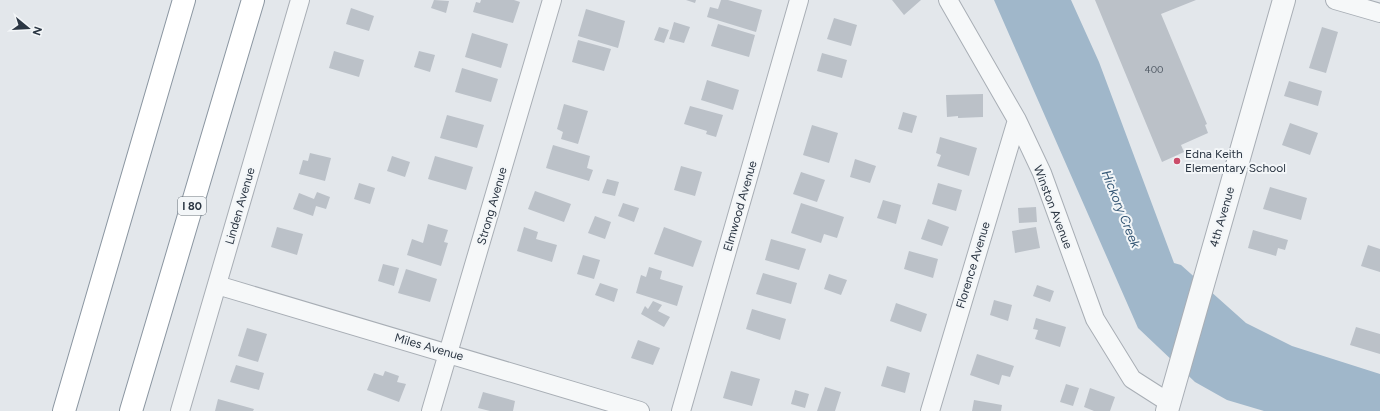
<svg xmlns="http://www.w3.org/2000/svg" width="1380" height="411" font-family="Figtree,sans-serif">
	<rect width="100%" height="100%" fill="#e3e7eb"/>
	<!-- water -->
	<path fill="#a0b7ca" d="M994,0H1071L1099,62L1174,263L1181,265L1246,323L1292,346L1380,374V411H1264L1227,400L1195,382L1138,328Z"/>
	<!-- building -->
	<path fill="#bbc1c8" d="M434,0L449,1L446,13L431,8Z
		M481,0H514L520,2L513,23L473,12L476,2L480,3Z
		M686,0H696L695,3Z
		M721,0H728L762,10L756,32L707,17L710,7L718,9Z
		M892,0H921L904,15Z
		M1095,0H1196L1161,14L1207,124L1205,125L1208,133L1181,145L1184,152L1162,162Z
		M351,8L374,16L369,31L346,24Z
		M586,9L625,21L618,48L578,36Z
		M834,18L857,25L851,46L827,39Z
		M674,22L690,27L684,43L669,39Z
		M718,24L755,35L749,57L711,46Z
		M659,27L669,30L664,43L654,40Z
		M1322,27L1338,32L1326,73L1309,68Z
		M472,33L508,44L501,68L465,57Z
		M578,40L611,49L604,71L572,62Z
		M334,51L364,60L359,77L329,68Z
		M419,51L435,55L430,72L414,67Z
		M822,53L847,60L842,78L817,71Z
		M462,68L498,79L491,102L455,92Z
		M707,80L739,90L733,110L701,100Z
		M1289,81L1322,91L1318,106L1284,96Z
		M983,94V117L958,118V116L947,117L946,95Z
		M564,104L588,111L578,144L561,139L563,132L557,129Z
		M690,106L723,115L716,137L706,134L707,131L684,124Z
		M903,112L917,116L912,133L898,129Z
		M447,115L484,125L477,148L440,138Z
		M1290,123L1318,133L1310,155L1282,145Z
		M812,125L838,133L829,163L803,155Z
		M940,137L977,148L969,176L937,166L941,155L936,153Z
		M553,145L590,156L587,168L593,170L589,181L546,168Z
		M310,153L331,158L325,181L299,174L303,160L308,161Z
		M392,156L410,162L405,177L387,171Z
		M435,156L473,167L466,190L428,179Z
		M855,159L876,166L870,183L850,177Z
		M681,166L702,172L695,196L674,190Z
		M801,172L825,180L817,202L793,194Z
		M607,179L619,182L615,196L602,193Z
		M359,183L375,188L370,204L354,199Z
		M938,183L962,190L956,211L932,204Z
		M1270,187L1307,198L1301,220L1263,209Z
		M535,191L571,204L564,222L528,209Z
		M317,192L330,197L326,209L316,206L313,216L293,209L299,193L314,199Z
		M883,200L901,205L896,224L877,218Z
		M623,203L639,208L634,222L618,216Z
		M801,203L844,217L837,238L824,234L821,243L791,233Z
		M1036,207L1037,222L1019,223L1018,208Z
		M595,216L611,222L605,239L588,233Z
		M928,219L949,227L942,246L921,239Z
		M428,224L448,230L444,242L448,243L441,266L407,255L412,239L423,243Z
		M277,227L303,234L297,255L271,247Z
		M524,227L538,232L536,239L557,245L552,262L517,251Z
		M664,227L702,241L693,267L654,254Z
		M1036,227L1040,248L1015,253L1012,231Z
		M1253,230L1288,240L1285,250L1278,248L1276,256L1248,248Z
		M771,239L806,249L799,270L765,260Z
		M1368,245L1380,249V272L1361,266Z
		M909,251L938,259L933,278L904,269Z
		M583,255L600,260L594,279L577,274Z
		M383,264L399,268L394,286L378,281Z
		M649,267L662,271L660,279L683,286L677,306L636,293L641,275L646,277Z
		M406,269L437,279L430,302L398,293Z
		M763,273L797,283L791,304L756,294Z
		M829,274L847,280L841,295L824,289Z
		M600,283L618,289L614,302L595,295Z
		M1037,285L1054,291L1050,302L1033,296Z
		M994,300L1012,305L1008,321L990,315Z
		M653,301L662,305L658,311L670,317L664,327L641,314L645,306L648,309Z
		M896,303L927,314L921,332L890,321Z
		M752,309L786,319L780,340L746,329Z
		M1036,318L1066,327L1060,347L1035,339L1038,330L1033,329Z
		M1356,327L1380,334V354L1350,345Z
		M247,328L267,334L258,362L238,356Z
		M638,340L660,348L653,365L631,358Z
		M977,354L1014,366L1010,377L1002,375L999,385L970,375Z
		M236,365L264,373L259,390L230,382Z
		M887,366L910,373L905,393L881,386Z
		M385,371L399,376L397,382L406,384L399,402L367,390L374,373L383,376Z
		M731,371L760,379L752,406L723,398Z
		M1066,384L1079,388L1073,406L1060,402Z
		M825,387L841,392L835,411H817Z
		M1090,388L1115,397L1110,411H1094L1084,407Z
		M795,390L809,394L805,408L791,404Z
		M483,392L515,401L513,411H490L478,408Z
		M218,399L254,409L253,411H215Z
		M974,400L1002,405L1001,411H972Z"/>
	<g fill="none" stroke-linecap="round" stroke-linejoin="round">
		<defs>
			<path id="minor" d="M948,0L1017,120L1042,173L1095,319L1132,379L1168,402
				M1335,0L1380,13
				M217,285L640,411
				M180,411L300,0
				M431,411L552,0
				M681,411L799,0
				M930,411L1017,120"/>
			<path id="tertiary" d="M1167,411L1284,0"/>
			<path id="motorway" d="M64,411L184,0
				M131,411L253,0"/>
		</defs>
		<!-- minor casing -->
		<use href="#minor" stroke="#a8aeb5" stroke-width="20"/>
		<!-- tertiary casing -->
		<use href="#tertiary" stroke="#a8aeb5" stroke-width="24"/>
		<!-- motorway casing -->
		<use href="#motorway" stroke="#8b96a1" stroke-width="24"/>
		<!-- minor -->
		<use href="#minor" stroke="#f6f8f9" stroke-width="18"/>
		<!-- tertiary -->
		<use href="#tertiary" stroke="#f6f8f9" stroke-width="22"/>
		<!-- motorway -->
		<use href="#motorway" stroke="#fff" stroke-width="22"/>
	</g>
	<!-- markers -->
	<circle fill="#cb4d6a" stroke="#f3f6f8" stroke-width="1.5" cx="1177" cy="161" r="4"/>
	<g text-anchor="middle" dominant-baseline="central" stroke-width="4" stroke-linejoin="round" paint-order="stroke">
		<!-- number labels -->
		<g font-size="10" fill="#4f5964">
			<text x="1154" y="69">400</text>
		</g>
		<!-- shield labels -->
		<rect fill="#f3f6f8" stroke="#677079" stroke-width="1" x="178" y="197" width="28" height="18" rx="3"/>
		<g font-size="11" font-weight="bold" fill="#2b3643">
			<text x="192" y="206">I 80</text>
		</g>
		<!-- poi labels -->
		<g font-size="12" fill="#2b3643" stroke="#f3f6f8" text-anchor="start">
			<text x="1185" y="154">Edna Keith<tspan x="1185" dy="14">Elementary School</tspan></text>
		</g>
		<!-- street labels -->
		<g font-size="12" fill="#2b3643" stroke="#f3f6f8">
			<text transform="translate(240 206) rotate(-74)">Linden Avenue</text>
			<text transform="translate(492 206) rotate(-74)">Strong Avenue</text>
			<text transform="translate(740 206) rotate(-74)">Elmwood Avenue</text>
			<text transform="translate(1053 207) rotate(69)">Winston Avenue</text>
			<text transform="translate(1222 217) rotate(-74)">4th Avenue</text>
			<text transform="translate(973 265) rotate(-73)">Florence Avenue</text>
			<text transform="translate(429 347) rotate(16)">Miles Avenue</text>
		</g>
		<!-- water labels -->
		<g font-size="13" font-style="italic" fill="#365876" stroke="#f3f6f8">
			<text transform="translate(1121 209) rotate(68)">Hickory Creek</text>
		</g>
	</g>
	<!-- north arrow -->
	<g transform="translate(28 28) rotate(108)" stroke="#f3f6f8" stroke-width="3" paint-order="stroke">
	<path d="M0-3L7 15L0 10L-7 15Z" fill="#2b3643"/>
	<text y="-6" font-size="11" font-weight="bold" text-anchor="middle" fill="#2b3643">N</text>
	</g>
</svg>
